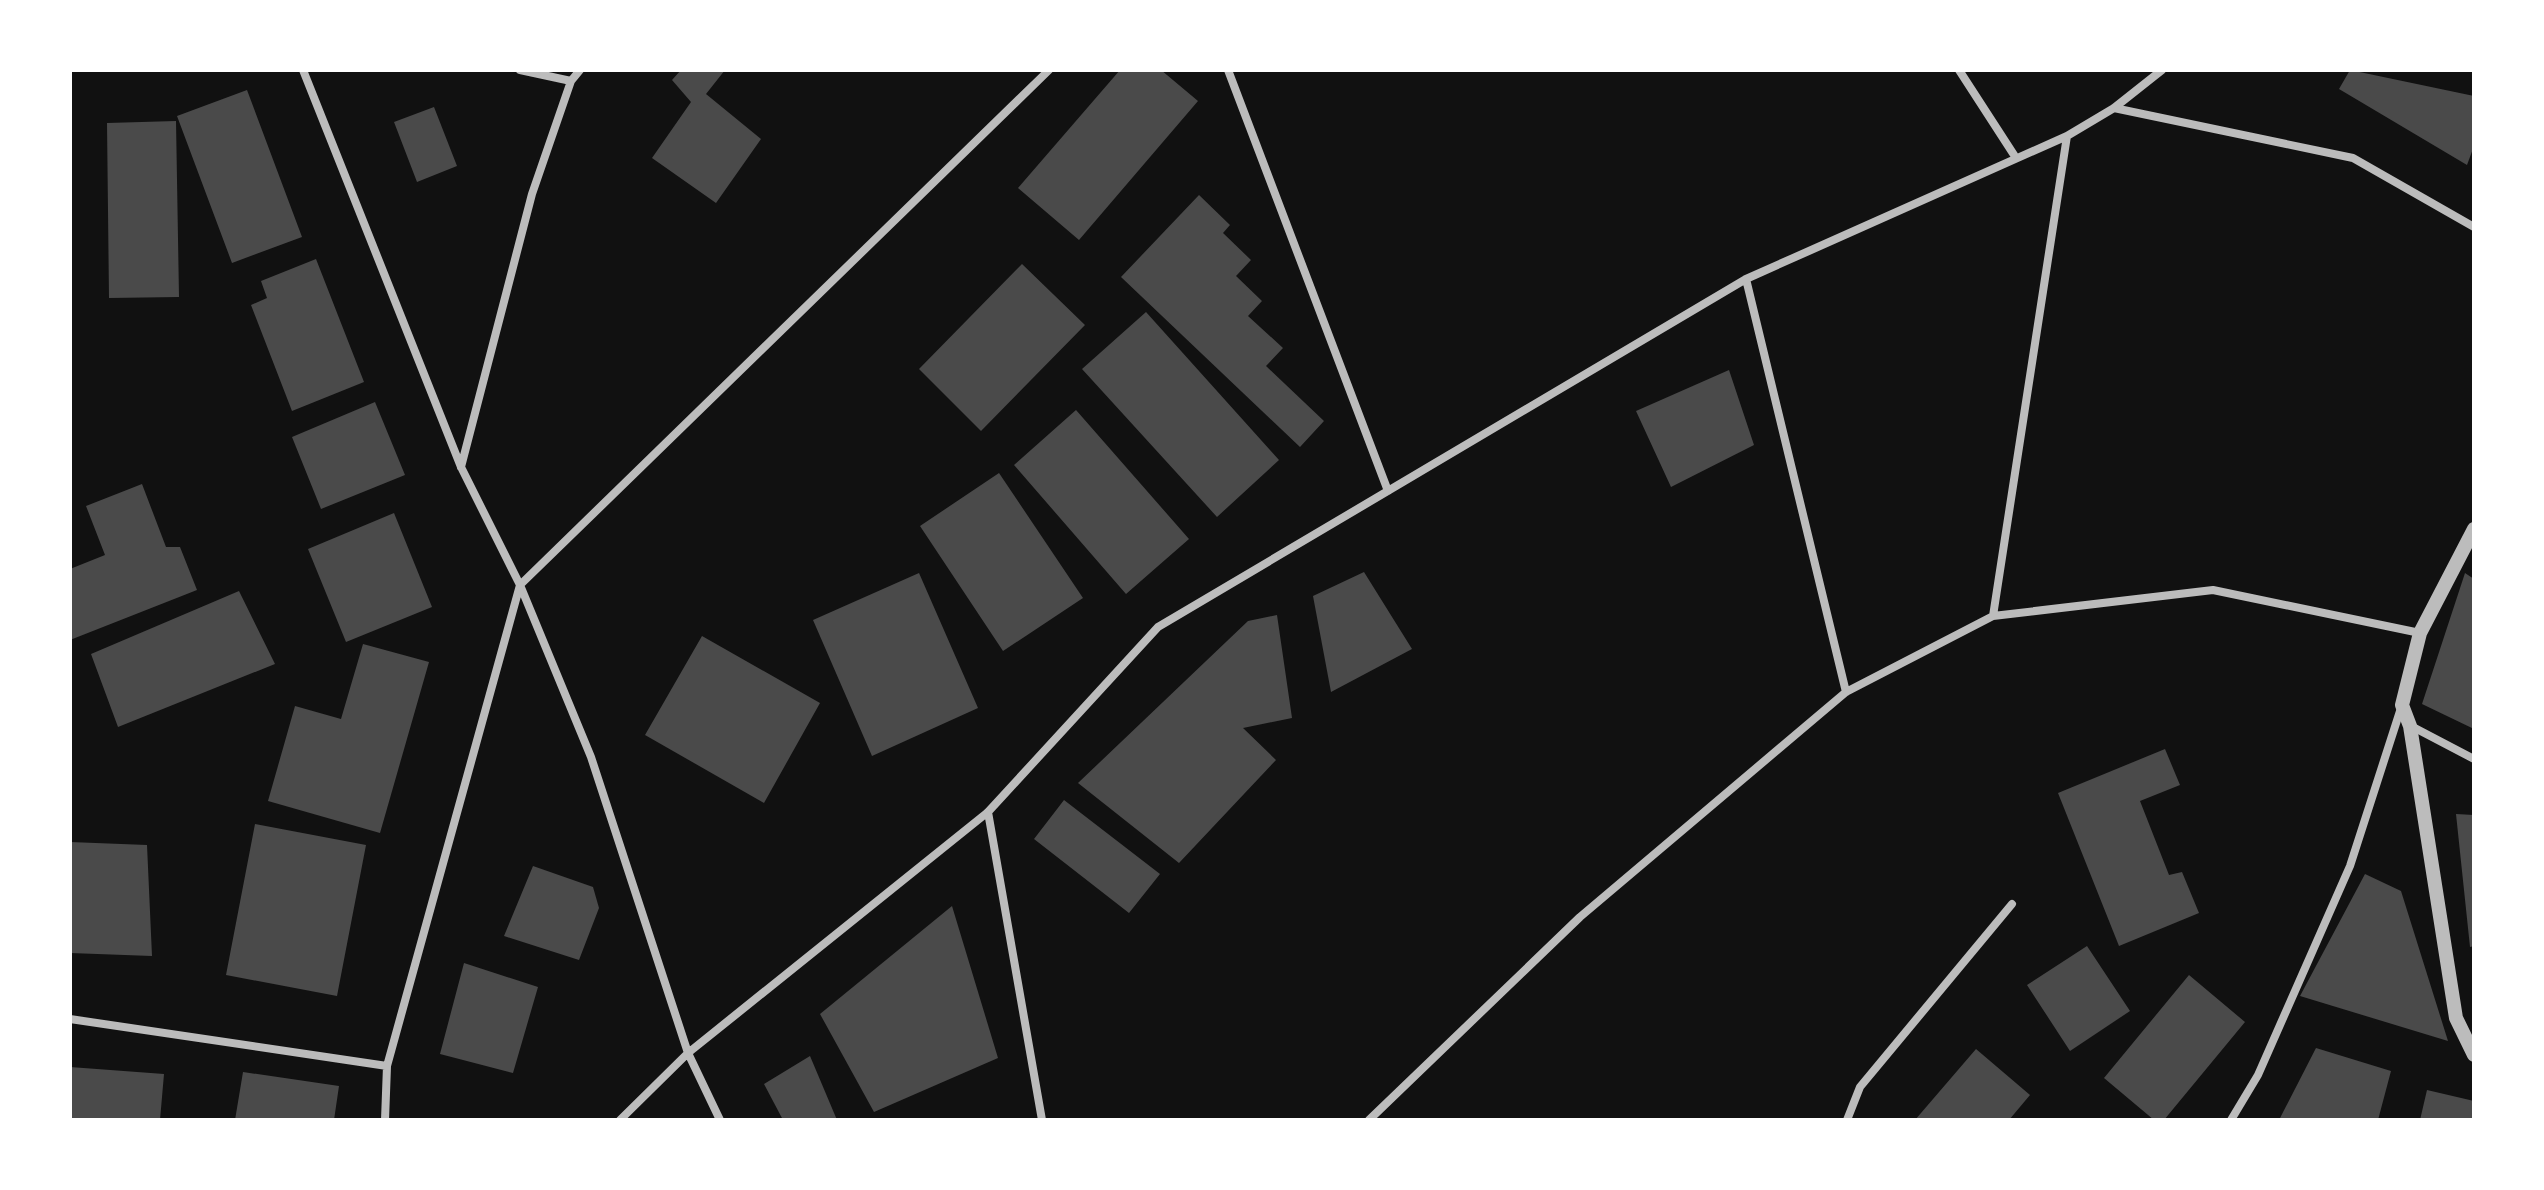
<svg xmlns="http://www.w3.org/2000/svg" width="2544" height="1190" font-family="Barlow,sans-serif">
	<rect width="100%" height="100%" fill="#111"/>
	<!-- building -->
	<path fill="#4a4a4a" d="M681,70H725L706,94L761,139L716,203L652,158L691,102L672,80Z
		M1120,70H1161L1198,101L1079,240L1018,188Z
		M2350,70L2474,96V146L2467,165L2339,89Z
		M247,90L302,237L232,263L177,116Z
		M434,107L457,166L417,182L394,122Z
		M176,121L179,297L109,298L107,123Z
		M1199,195L1230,225L1223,233L1251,260L1236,276L1262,301L1248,316L1283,348L1266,366L1324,421L1300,447L1121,277Z
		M316,259L364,382L292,411L251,305L267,298L261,281Z
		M1022,264L1085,325L981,431L919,369Z
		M1146,312L1279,460L1217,517L1082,369Z
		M1729,370L1754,445L1671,487L1636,411Z
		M375,402L405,475L321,509L292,437Z
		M1076,410L1189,539L1126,594L1014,465Z
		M999,473L1083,598L1003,651L920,526Z
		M142,484L166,547H180L197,590L70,640V569L105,555L86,506Z
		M394,513L432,607L346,642L308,549Z
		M1364,572L1412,649L1331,692L1313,596Z
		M919,573L978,708L872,756L813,620Z
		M2465,573L2474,579V729L2422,704Z
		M239,591L275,664L118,727L91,654Z
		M1277,615L1292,718L1243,728L1276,760L1179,863L1078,783L1248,621Z
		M702,636L820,703L764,803L645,735Z
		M363,644L429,662L380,833L268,801L295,706L341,719Z
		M2165,749L2180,785L2140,801L2169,875L2182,872L2199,913L2119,946L2058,793Z
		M1064,800L1160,874L1129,913L1034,839Z
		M2456,814L2474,815V946L2470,947Z
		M255,824L366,845L337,996L226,975Z
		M70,842L147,845L152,956L70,953Z
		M533,866L593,887L599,908L579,960L504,936Z
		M2365,874L2401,891L2448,1041L2300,996Z
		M952,906L998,1058L874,1112L820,1014Z
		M2087,946L2130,1011L2070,1051L2027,985Z
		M464,963L538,987L513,1073L440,1054Z
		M2189,975L2245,1022L2164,1120H2154L2104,1078Z
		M2316,1048L2391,1071L2378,1120H2279Z
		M1976,1049L2030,1095L2009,1120H1915Z
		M810,1056L837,1120H783L764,1084Z
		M70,1067L164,1074L160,1120H70Z
		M243,1072L339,1086L334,1120H235Z
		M2427,1090L2474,1101V1120H2420Z"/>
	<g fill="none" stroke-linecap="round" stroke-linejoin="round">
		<!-- minor -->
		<path stroke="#bcbcbc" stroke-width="8" d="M303,70L461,467L520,585L591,757L688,1053L720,1120
			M520,70L571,81
			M1228,70L1388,491
			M1959,70L2016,158
			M2114,108L2353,158L2474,227
			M1746,279L1846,692
			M461,467L532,194L571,81L580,70
			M1993,616L2067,136
			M2411,726L2474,759
			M988,812L1042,1120
			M70,1019L387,1066
			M385,1120L387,1066L520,585L1049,70
			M620,1120L688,1053L988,812L1158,627L1746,279L2067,136L2114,108L2162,70
			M1369,1120L1580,917L1846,692L1993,616L2213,590L2420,633
			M1847,1120L1860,1087L2012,904
			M2231,1120L2258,1075L2350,866L2401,708"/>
		<!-- tertiary -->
		<path stroke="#bcbcbc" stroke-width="14" d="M2474,529L2420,633L2402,705L2410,726L2456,1018L2474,1055"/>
	</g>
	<!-- border -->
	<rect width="2544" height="1190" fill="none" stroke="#ffffff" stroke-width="144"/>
</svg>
